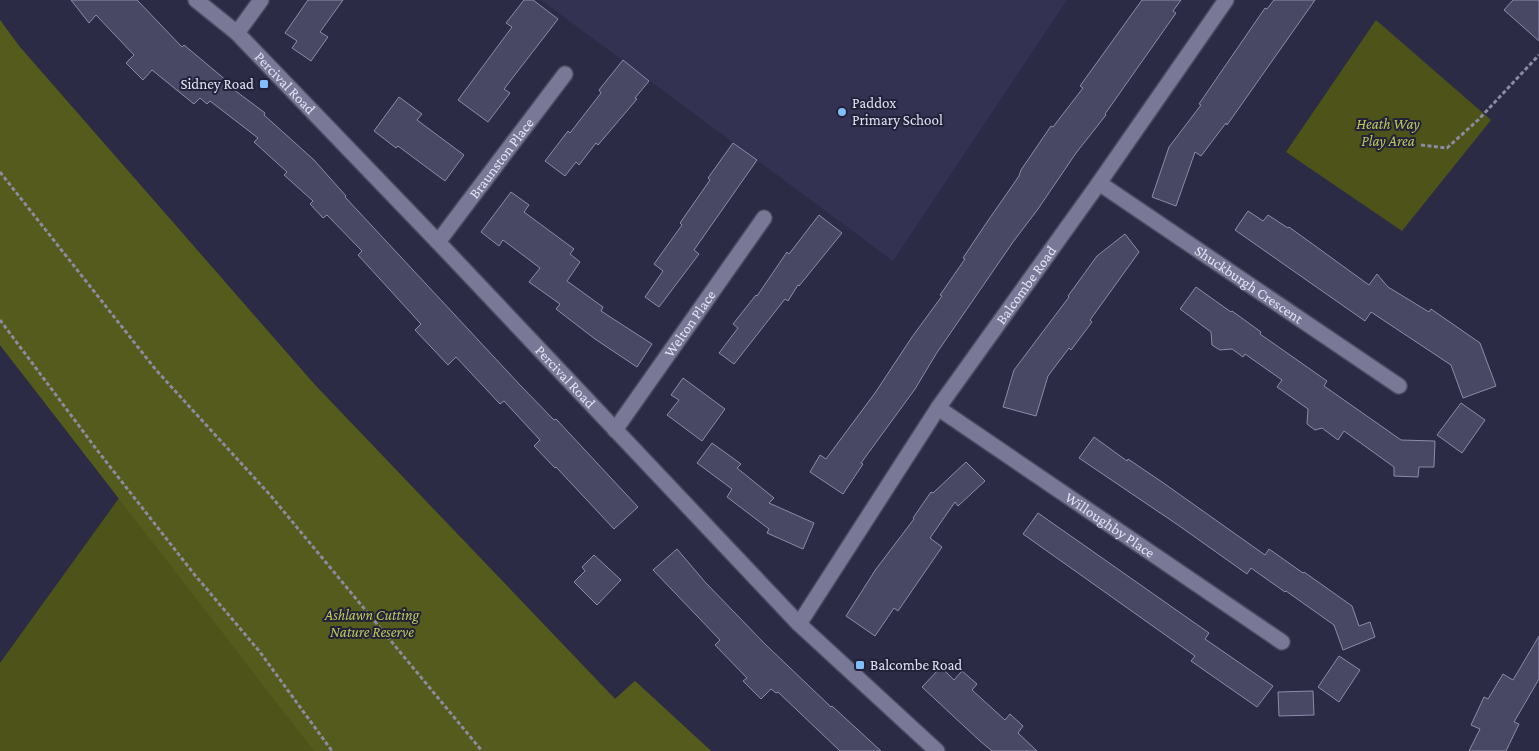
<svg xmlns="http://www.w3.org/2000/svg" width="1539" height="751" font-family="'Crimson Pro',serif">
	<rect width="100%" height="100%" fill="#2c2b45"/>
	<!-- built -->
	<path fill="#343253" d="M541,0H1067L893,261Z"/>
	<!-- green -->
	<path fill="#4e531a" d="M0,20L19,46L315,385L615,699L635,681L711,751H0V663L119,498L0,345Z
		M1376,20L1491,120L1402,231L1286,152Z"/>
	<!-- forest -->
	<path fill="#555a1d" d="M0,20L19,46L315,385L615,699L635,681L711,751H314L0,345Z"/>
	<!-- building -->
	<path fill="#484764" stroke="#8b8bab" d="M71,0H137L182,47L184,45L227,81L225,83L265,113L264,115L314,160L346,196L345,197L520,385L554,420L556,419L638,507L614,529L556,467L555,468L534,446L540,440L504,401L500,404L456,357L448,365L415,330L421,324L358,255L362,251L327,215L323,218L310,204L313,201L284,175L287,172L254,142L258,138L210,101L207,104L200,98L194,104L152,70L143,80L126,63L134,55L96,15L89,23Z
		M308,0H343L320,32L328,37L311,61L292,48L297,41L285,33Z
		M524,0H533L558,19L504,89L510,93L488,122L458,100L512,27L506,23Z
		M1142,0H1181L1173,11L1176,13L1105,114L1106,115L1076,153L1038,209L1013,242L936,354L915,389L861,463L863,464L843,494L810,472L820,455L826,459L875,393L912,337L942,296L940,295L965,259L963,258L985,225L1019,176L1021,170L1051,126L1053,127L1083,88L1080,86Z
		M1274,0H1315L1227,125L1226,123L1201,156L1195,152L1176,206L1152,197L1169,147L1201,105L1199,104L1265,8L1267,9Z
		M1513,0H1539V41L1504,10Z
		M623,60L649,81L635,98L637,99L598,145L596,143L579,165L576,162L565,176L545,161L568,131L570,133L601,93L599,90Z
		M399,97L422,114L417,120L464,155L445,181L398,146L396,148L374,131Z
		M733,143L757,160L694,250L699,254L659,307L645,297L663,271L654,264L682,225L680,223L710,180L708,178Z
		M511,192L529,205L524,212L574,249L570,254L580,262L567,281L603,307L601,311L652,344L637,367L595,339L556,309L560,304L529,282L540,268L503,240L499,246L481,232Z
		M1248,211L1263,221L1268,215L1288,228L1289,227L1369,285L1377,274L1388,287L1429,312L1431,309L1480,343L1496,386L1463,398L1451,365L1371,312L1365,321L1235,230Z
		M819,215L842,233L799,286L798,285L788,301L785,299L734,364L719,353L738,328L733,324L756,295L757,296L787,252L789,254Z
		M1125,234L1139,252L1090,320L1092,322L1071,350L1069,348L1048,376L1036,416L1003,407L1014,370L1069,297L1068,296L1097,256Z
		M1196,287L1231,312L1232,311L1261,332L1260,334L1327,381L1324,386L1401,440L1435,441L1434,467H1419L1418,477L1394,476V467L1344,431L1338,440L1322,428L1315,430L1307,424L1308,409L1277,387L1282,380L1245,354L1243,357L1232,349L1220,350L1212,345L1211,332L1180,309Z
		M683,378L725,409L702,441L667,415L679,400L671,395Z
		M1461,403L1485,420L1462,453L1437,435Z
		M1094,437L1127,461L1128,459L1162,482L1265,555L1269,549L1303,573L1304,572L1352,606L1359,626L1370,622L1375,637L1343,650L1334,625L1286,591L1285,592L1251,568L1247,574L1178,525L1079,458Z
		M712,443L741,464L737,468L774,498L769,503L814,523L803,549L767,533L769,529L727,497L732,489L697,463Z
		M966,462L985,481L958,506L955,502L930,538L942,547L898,611L894,608L875,636L846,616L876,569L914,519L913,518L931,492L933,493Z
		M1038,513L1209,633L1205,639L1273,686L1257,707L1191,661L1195,656L1023,534Z
		M677,549L705,582L765,644L831,707L832,706L881,751H840L778,692L776,693L771,689L761,699L743,681L747,678L715,645L720,640L653,570Z
		M594,555L621,580L597,605L574,582L585,571L582,567Z
		M1539,636V679L1514,722L1519,724L1506,751H1469L1480,729L1471,725L1484,697L1488,699L1503,674L1513,680Z
		M1339,656L1360,670L1339,702L1318,687Z
		M941,667L954,680L962,671L977,684L972,690L1005,720L1010,714L1023,726L1018,733L1037,751H992L980,741L922,687Z
		M1313,691L1314,715L1279,716L1278,692Z"/>
	<g fill="none" stroke-linecap="round" stroke-linejoin="round">
		<defs>
			<g id="minor">
				<path id="s1" d="M196,0L237,33L438,242L799,624L937,751"/>
				<path d="M237,33L261,0"/>
				<path id="s2" d="M1099,183L1399,386"/>
				<path id="s3" d="M438,242L565,74"/>
				<path id="s4" d="M938,408L1282,642"/>
				<path id="s5" d="M615,430L764,218"/>
				<path id="s6" d="M799,624L938,408L1099,183L1226,0"/>
			</g>
		</defs>
		<!-- minor casing -->
		<use href="#minor" stroke="#4b485f" stroke-width="18"/>
		<!-- path -->
		<path stroke="#8c8ca1" stroke-width="3" stroke-dasharray="4 2.5" stroke-linecap="butt" d="M1421,145L1447,148L1478,120L1539,55
			M0,172L156,370L271,496L482,751
			M0,320L97,450L194,574L260,652L332,751"/>
		<!-- minor -->
		<use href="#minor" stroke="#797897" stroke-width="15"/>
	</g>
	<!-- markers -->
	<g fill="#82bcfa" stroke="#22213a" stroke-width="2">
		<rect x="259" y="79" width="10" height="10" rx="2.5"/>
		<circle cx="842" cy="112" r="5"/>
		<rect x="855" y="660" width="10" height="10" rx="2.5"/>
	</g>
	<g text-anchor="middle" dominant-baseline="central" stroke-width="4" stroke-linejoin="round" paint-order="stroke">
		<!-- poi labels -->
		<g font-size="15" fill="#e3e3f4" stroke="#22213a" text-anchor="start">
			<text x="254" y="84" text-anchor="end">Sidney Road</text>
			<text x="852" y="103">Paddox<tspan x="852" dy="17">Primary School</tspan></text>
			<text x="870" y="665">Balcombe Road</text>
		</g>
		<!-- street labels -->
		<g font-size="15" fill="#e3e3f4" stroke="#22213a">
			<text stroke="none"><textPath href="#s1" startOffset="122">Percival Road</textPath></text>
			<text stroke="none"><textPath href="#s3" startOffset="105">Braunston Place</textPath></text>
			<text stroke="none"><textPath href="#s2" startOffset="181">Shuckburgh Crescent</textPath></text>
			<text stroke="none"><textPath href="#s6" startOffset="408">Balcombe Road</textPath></text>
			<text stroke="none"><textPath href="#s5" startOffset="130">Welton Place</textPath></text>
			<text stroke="none"><textPath href="#s1" startOffset="528">Percival Road</textPath></text>
			<text stroke="none"><textPath href="#s4" startOffset="208">Willoughby Place</textPath></text>
		</g>
		<!-- park labels -->
		<g font-size="15" font-style="italic" fill="#bec85b" stroke="#22213a">
			<text x="1388" y="124">Heath Way<tspan x="1388" dy="17">Play Area</tspan></text>
			<text x="372" y="615">Ashlawn Cutting<tspan x="372" dy="17">Nature Reserve</tspan></text>
		</g>
	</g>
</svg>
